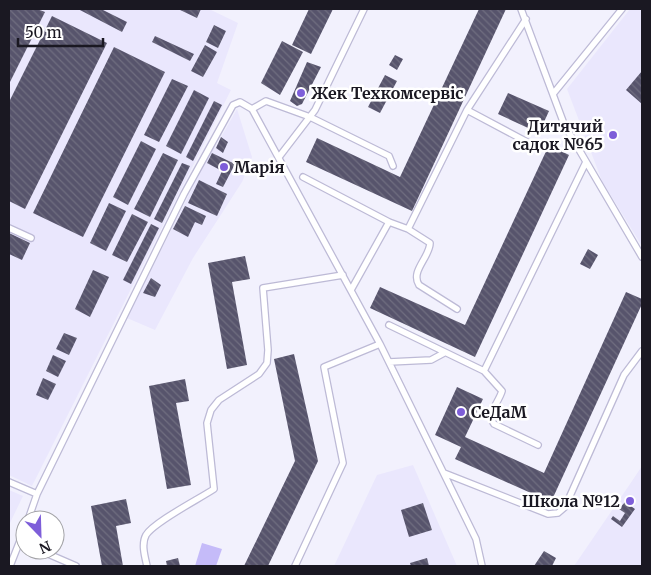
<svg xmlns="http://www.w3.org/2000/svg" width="651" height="575" font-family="Merriweather,serif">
	<defs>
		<pattern id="building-back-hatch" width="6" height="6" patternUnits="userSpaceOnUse" patternTransform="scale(1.25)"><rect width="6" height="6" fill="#57546c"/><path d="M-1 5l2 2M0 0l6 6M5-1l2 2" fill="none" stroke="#706e80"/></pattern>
	</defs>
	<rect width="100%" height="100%" fill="#f2f1fd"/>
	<!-- built -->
	<path fill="#eae7fd" d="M9,9H209L238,23L217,83L231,90L32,486L9,475Z
		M630,9H642V246L602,181L567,89Z
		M237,109L252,157L242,182L193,258L155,330L127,318L213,147L215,148Z
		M413,465L457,566H334L377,475Z
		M642,466V566H574L630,484Z
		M9,490L23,496L9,525Z"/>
	<!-- garden -->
	<path fill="#c5bbf9" d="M202,543L222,549L216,566H195Z"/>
	<!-- building -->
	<path fill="url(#building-back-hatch)" d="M9,9H37L45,12L9,84Z
		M78,9H101L127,22L122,32Z
		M178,9H201L197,18Z
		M309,9H333L311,54L292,45Z
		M479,9H506L412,211L306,162L317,138L400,177Z
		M52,16L107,43L25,209L9,201V102Z
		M214,25L226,31L218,48L206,42Z
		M155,36L194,54L190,61L152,42Z
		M282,41L303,52L280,95L261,83Z
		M205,45L217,52L203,77L191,71Z
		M114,47L165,72L83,237L33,213Z
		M395,55L403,59L397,70L389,65Z
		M307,62L321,67L302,104L297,106L290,101Z
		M642,71V104L626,90Z
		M385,75L397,81L380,113L368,107Z
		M172,79L188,86L159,142L144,135Z
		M194,90L209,98L181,154L166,146Z
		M508,93L549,111L539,133L498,114Z
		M214,101L222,105L193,161L186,157Z
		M221,137L228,142L223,153L216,148Z
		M141,141L156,149L128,205L113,197Z
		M549,145L569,155L475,357L370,308L380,287L465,325Z
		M163,153L178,160L150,217L134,209Z
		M212,153L235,164L223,187L216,184L222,171L207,163Z
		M182,163L190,166L162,223L154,219Z
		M199,180L227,194L217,216L188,203Z
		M109,203L126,211L106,251L90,243Z
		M185,206L206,216L202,225L195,222L188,237L173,229Z
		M132,214L148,222L127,262L112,255Z
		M151,224L159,228L131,284L123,280Z
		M9,233L30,243L22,260L9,254Z
		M588,249L598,255L590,269L580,264Z
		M245,256L250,279L232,282L247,365L227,369L208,263Z
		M93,270L109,277L90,317L75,309Z
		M151,278L161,285L155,297L143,293Z
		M626,292L642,299V304L551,502L455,459L461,447L435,435L457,387L483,399L465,437L544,473Z
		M64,333L77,338L69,355L56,349Z
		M294,354L318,461L268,566H244L295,461L274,359Z
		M53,355L66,361L58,377L46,371Z
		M43,378L56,384L48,400L36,395Z
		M185,379L189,401L176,403L191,485L167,489L149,386Z
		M126,499L131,523L116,526L123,566H102L91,506Z
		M625,502L635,509L622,527L611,519L613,516L620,521L625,513L619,509Z
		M423,503L432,530L409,537L401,510Z
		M544,551L556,558L552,566H534Z
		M178,558L180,566H167L166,561Z
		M427,558L429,566H411L410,563Z"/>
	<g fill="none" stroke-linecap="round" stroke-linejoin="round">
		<defs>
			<path id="service" d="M521,9L564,124L642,257
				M553,94L622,9
				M252,109L266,101L310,117L389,156L393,166
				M467,110L529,143
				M279,157L315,110L364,9
				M303,177L389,222L408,229L467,110L526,19
				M9,228L31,238
				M408,229L430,243C430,257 410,271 419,285L457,309
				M351,290L389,222
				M389,325L484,371L586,162
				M389,362L431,360L444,353
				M484,371L502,391C499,402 486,414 494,424L538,445
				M444,473L548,514L558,513L565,507L624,375L642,351
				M9,482L37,494L184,194L233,105L240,102L252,109L380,344L476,539L482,566
				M28,520L37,494
				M39,550L76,566
				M10,566L25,528
				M147,566C145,557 141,544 146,535C154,522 199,499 214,489L207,423L211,410L219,400L259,374L267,363L268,350L263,288L343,275
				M295,566L343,463L324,367L380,344"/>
		</defs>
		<!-- service casing -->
		<use href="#service" stroke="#bdbad6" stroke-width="8"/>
		<!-- service -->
		<use href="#service" stroke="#fff" stroke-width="5.5"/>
	</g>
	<!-- markers -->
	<g fill="#7e5ed9" stroke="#fff" stroke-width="2">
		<circle cx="301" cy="93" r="5"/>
		<circle cx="613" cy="135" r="5"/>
		<circle cx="224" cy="167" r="5"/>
		<circle cx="461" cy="412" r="5"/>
		<circle cx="630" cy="501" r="5"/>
	</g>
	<g text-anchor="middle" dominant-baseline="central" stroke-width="5" stroke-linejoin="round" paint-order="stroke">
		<!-- poi labels -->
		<g font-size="16" font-weight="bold" fill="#1a1822" stroke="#fff" text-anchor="start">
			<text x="311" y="93">Жек Техкомсервіс</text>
			<text x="603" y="126" text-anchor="end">Дитячий<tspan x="603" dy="18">садок №65</tspan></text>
			<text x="234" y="167">Марія</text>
			<text x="471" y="412">СеДаМ</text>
			<text x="620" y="501" text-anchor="end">Школа №12</text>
		</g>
	</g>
	<!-- border -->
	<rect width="651" height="575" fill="none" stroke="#1a1822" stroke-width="20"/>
	<!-- north arrow -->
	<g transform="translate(40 535) rotate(157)"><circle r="24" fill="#ffffff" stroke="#a3a3a7"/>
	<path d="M0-4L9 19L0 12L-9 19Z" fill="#7e5ed9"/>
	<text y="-8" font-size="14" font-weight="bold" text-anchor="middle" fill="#1a1822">N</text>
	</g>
	<!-- scale -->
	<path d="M18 38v8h85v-8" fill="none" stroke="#1a1822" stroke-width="2.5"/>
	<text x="25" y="38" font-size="15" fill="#1a1822" stroke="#ffffff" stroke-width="4" paint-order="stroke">50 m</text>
</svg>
